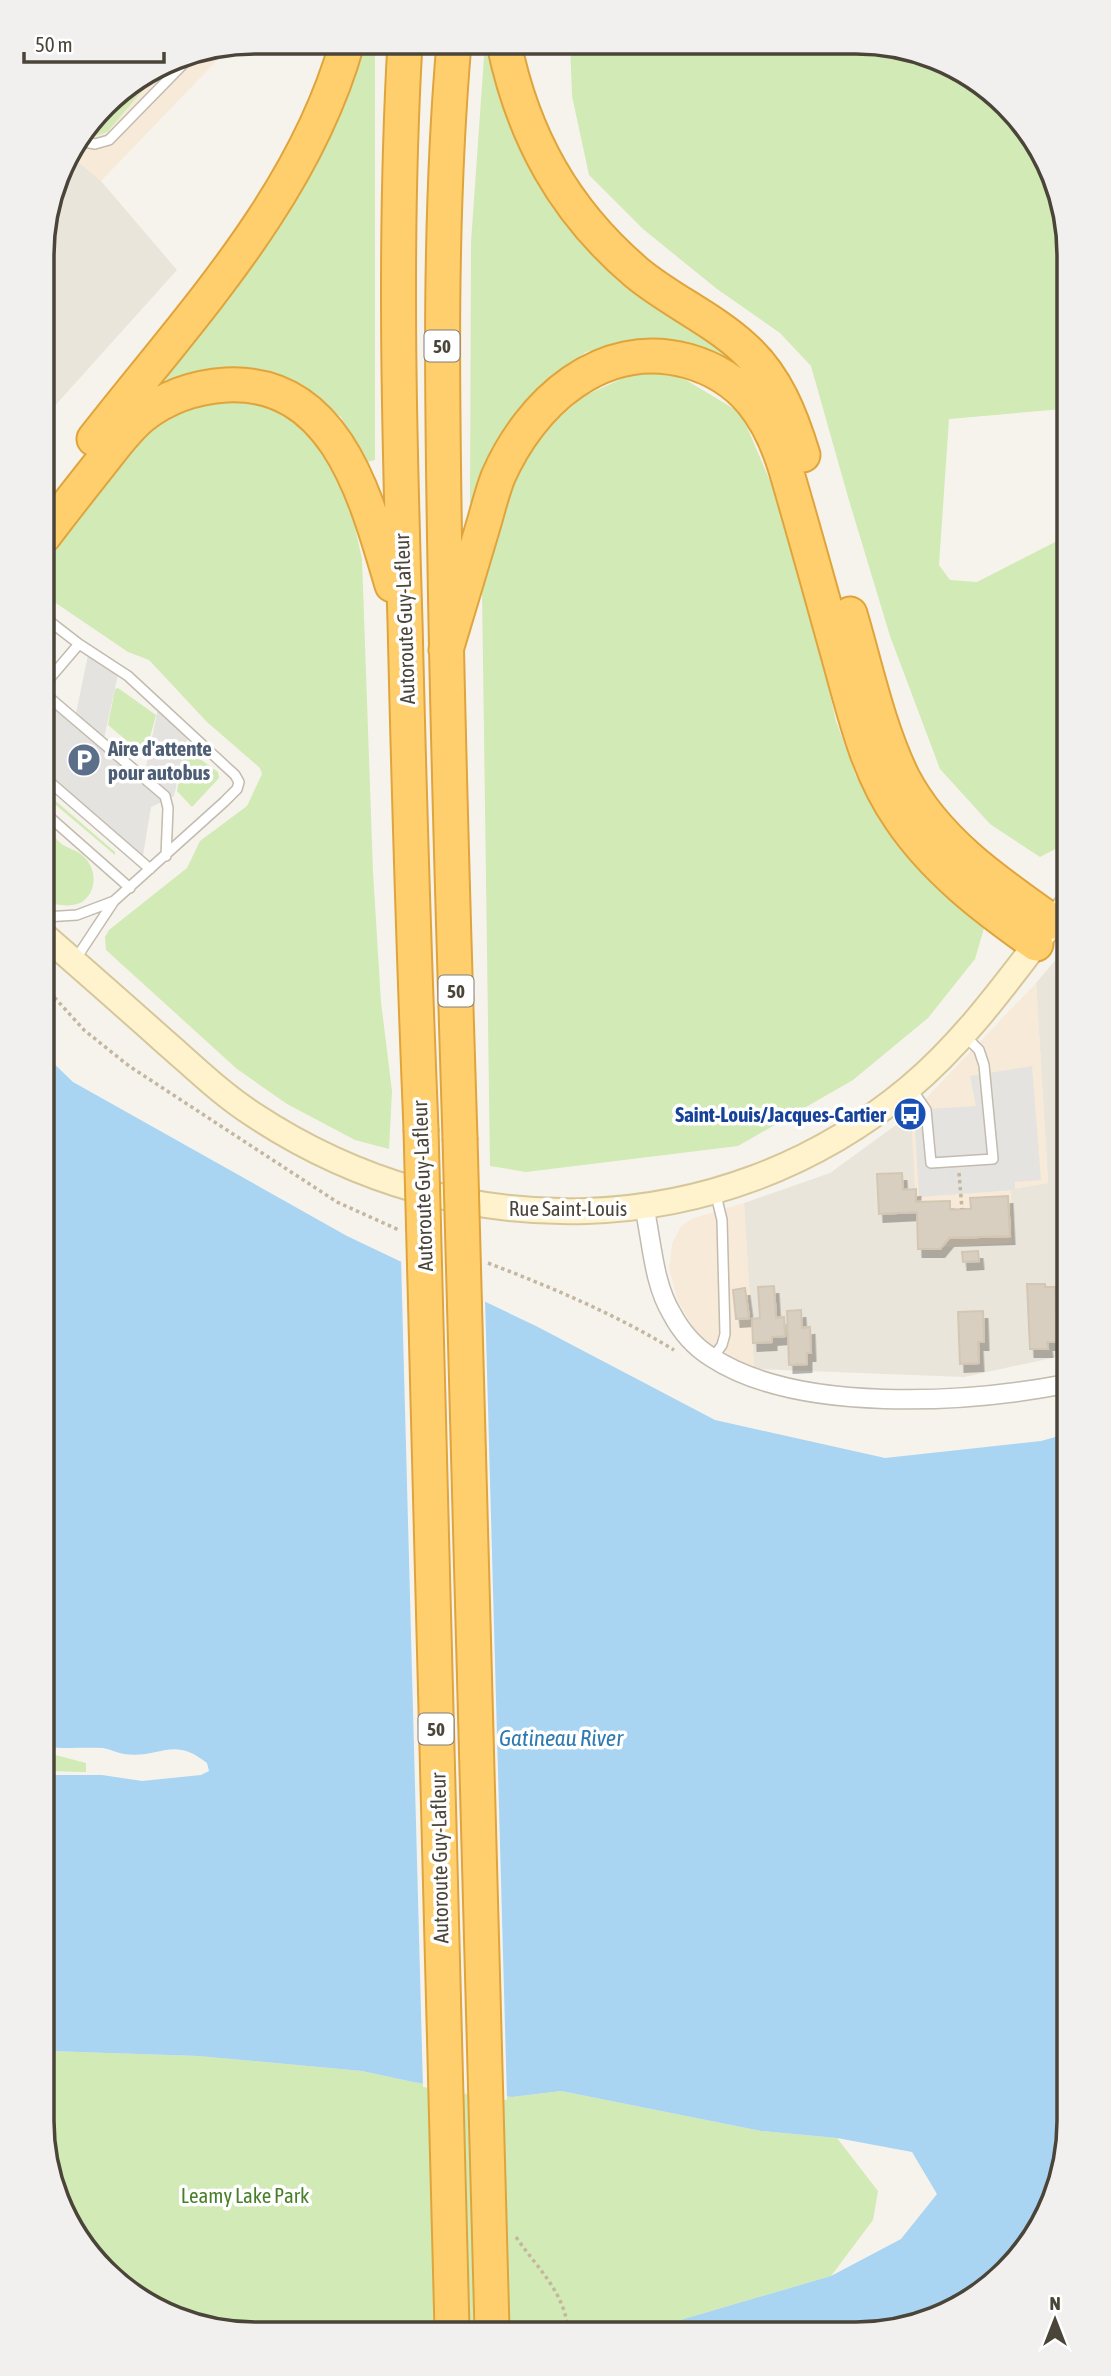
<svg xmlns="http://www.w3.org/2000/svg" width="1111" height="2376" font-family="'Asap Condensed',sans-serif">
	<defs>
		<filter id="shadow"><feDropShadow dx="4.5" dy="8" stdDeviation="0" flood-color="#0004"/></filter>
	</defs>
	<rect width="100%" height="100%" fill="#f6f3ec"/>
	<!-- residential -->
	<path fill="#eae5da" d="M69,154L101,181L177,270L43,419L42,240L64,161Z
		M1064,950L1066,1355L964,1377L754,1369L744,1203L830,1173L911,1114L916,1189H1011L1048,1183L1036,983Z"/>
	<!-- commercial -->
	<path fill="#f7ead8" d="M226,48L225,52L101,181L69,154L114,95L174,58Z
		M1036,983L1048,1183L1011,1189L1012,1243L918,1249L911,1114Z
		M744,1203L754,1369L728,1358L696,1332L678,1301L669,1268L672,1244L680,1228L687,1222L694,1218Z"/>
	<!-- green -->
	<path fill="#d2eab5" d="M355,43H375V460L367,462L341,417L294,387L242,369L197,372L174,382L157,377L186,352L298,195L347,72Z
		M485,43L498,44L574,230L761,372L778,406L693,353L641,340L586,352L563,370L494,447L484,492L470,503L471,242Z
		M570,44L897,46L997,95L1040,148L1062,199V409L949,419L939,565L950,580L977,582L1063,538L1064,840L1057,848L1040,857L990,824L940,769L890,636L848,497L811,366L780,333L717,289L643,229L589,175L572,96Z
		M168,61L107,132L92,137L85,133L114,95Z
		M637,372L676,374L741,413L794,537L836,721L856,776L897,843L974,908L985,925L975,959L928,1018L853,1080L738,1146L526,1172L490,1166L482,590L504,503L537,437L584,396Z
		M236,392L293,416L308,429L345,481L362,559L373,872L381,1002L392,1091L389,1149L355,1140L287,1104L237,1069L106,950L105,937L109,930L187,868L200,841L247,806L262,774L260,768L207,722L149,660L128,652L44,595V547L144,427L191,397Z
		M118,688L156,715L145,756L108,725L115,689Z
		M185,748L218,772L219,778L192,807L177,791Z
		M44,791L115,852V855L44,795Z
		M45,825C50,831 56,840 63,845C69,849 77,850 82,855C97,867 98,891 82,902C72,908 55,905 45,901Z
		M48,1753L86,1763V1772L48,1771Z
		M49,2051L198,2056L362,2071L413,2082L512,2097L561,2091L761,2131L837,2138L878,2191L873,2220L831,2276L653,2328L214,2330L114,2281L71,2228L49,2177Z"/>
	<!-- parking -->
	<path fill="#e5e3e0" d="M89,650L119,670L103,743L144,777L159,703L189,731L174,796L151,807L142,862L44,777V708L47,695L75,718Z
		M1032,1066L1041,1180L1015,1182V1190L919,1197L914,1110L976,1106L970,1076Z"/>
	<!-- water -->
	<path fill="#a9d4f2" d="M45,1055L73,1082L347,1236L536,1326L715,1420L885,1458L1041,1441L1066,1434L1069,2136L1053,2202L1025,2251L974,2298L912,2327L653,2328L831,2276L901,2239L937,2194L912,2152L837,2138L761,2131L561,2091L512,2097L413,2082L362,2071L198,2056L49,2051L48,1775H102L142,1781L201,1775L209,1771L207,1763C173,1735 160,1759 124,1754C117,1753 110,1749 103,1748C85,1747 66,1749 48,1747Z"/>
	<!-- pier -->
	<path fill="#f6f3ec" d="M401,1258L485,1298L507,2100L423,2087Z"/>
	<!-- building -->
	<path fill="#d8cfc1" stroke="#d3c7b4" stroke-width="2" filter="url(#shadow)" d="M902,1173L903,1190L916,1189V1202L950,1201V1210L962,1209H971L970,1198L1008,1196L1010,1236L949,1238L940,1249H918L917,1212L879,1214L877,1174Z
		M978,1251L979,1261L963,1262L962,1252Z
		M1027,1284H1045V1287H1055L1057,1342H1047L1048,1349H1030Z
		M774,1286L776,1318L784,1317L785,1336L772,1337V1342L753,1343L752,1319L760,1318L758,1287Z
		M745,1288L749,1318L736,1319L733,1290Z
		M1059,1290H1066L1065,1352Z
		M801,1310L802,1328L810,1327L811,1353H807V1364L789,1365L787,1311Z
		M983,1311L984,1342H978L979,1363L960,1364L958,1312Z"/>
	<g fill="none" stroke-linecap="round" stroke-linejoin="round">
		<defs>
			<path id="lane" d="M79,141L95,144L109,140L192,55
				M44,617L79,644L128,676L235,775L239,782L237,789L224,802L114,901L75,960
				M44,685L79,644
				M44,693L165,796L168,808L166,856
				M44,777L150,869
				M45,813L130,888
				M45,917L77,915L114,901
				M911,1088L926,1110L931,1163L993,1159L984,1065L979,1050L965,1036
				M712,1359L722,1345L725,1334L722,1220L715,1191"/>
			<path id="street" d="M644,1206C652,1241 653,1283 672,1314C681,1331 695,1347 711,1357C798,1414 967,1403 1066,1384"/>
			<path id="secondary" d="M45,936C85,971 125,1006 164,1041C193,1066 221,1094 254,1115C457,1249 719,1246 909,1088C970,1037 1015,970 1064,908"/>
			<path id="highway" d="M405,43C394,236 399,428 405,621C409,791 414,960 421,1129
				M454,43C439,217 442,391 445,566C448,757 454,948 460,1138
				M504,44C523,136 564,211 637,273C671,301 713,319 745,349C776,377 791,416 803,455
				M94,439C190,316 304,197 347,43
				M44,536C62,512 81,488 100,464C113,448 125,430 142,416C166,397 195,387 226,385C338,379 367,502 392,585
				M850,614C866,668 878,727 903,778C936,841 996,882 1053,922
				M446,650C458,611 469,572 481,533C487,514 491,495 498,477C530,403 602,337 688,361C744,377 770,417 786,470C804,531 821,593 838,654C854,711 866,769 900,818C935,870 985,908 1036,944"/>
		</defs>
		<!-- lane casing -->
		<use href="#lane" stroke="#c2bbae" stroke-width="12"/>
		<!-- street casing -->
		<use href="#street" stroke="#c2bbae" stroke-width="21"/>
		<!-- secondary casing -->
		<use href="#secondary" stroke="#d6c79b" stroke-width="28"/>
		<!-- highway casing -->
		<use href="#highway" stroke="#e0a43c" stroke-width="37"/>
		<!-- path -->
		<path stroke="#c4b79f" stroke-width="3.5" stroke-dasharray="3.5 3.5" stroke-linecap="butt" d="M45,987L84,1030L129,1066L337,1202L399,1230
			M959,1173L962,1209
			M488,1263C553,1288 615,1314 674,1350
			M516,2237C537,2268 563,2290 568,2328"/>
		<!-- lane -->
		<use href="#lane" stroke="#fff" stroke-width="9"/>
		<!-- street -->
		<use href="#street" stroke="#fff" stroke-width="18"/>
		<!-- secondary -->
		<use href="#secondary" stroke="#fff3cd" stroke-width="24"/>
		<!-- highway -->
		<use href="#highway" stroke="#ffcf6e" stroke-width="33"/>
		<defs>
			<path id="highway-bridge" d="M421,1129L452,2329
				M460,1138L492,2329"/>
		</defs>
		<!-- highway-bridge casing -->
		<use href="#highway-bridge" stroke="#e0a43c" stroke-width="37" stroke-linecap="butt"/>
		<!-- highway-bridge -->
		<use href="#highway-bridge" stroke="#ffcf6e" stroke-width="33"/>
	</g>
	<!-- icons -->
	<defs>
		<symbol id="parking-disc" viewBox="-11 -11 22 22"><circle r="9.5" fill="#5c6f8a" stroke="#fff"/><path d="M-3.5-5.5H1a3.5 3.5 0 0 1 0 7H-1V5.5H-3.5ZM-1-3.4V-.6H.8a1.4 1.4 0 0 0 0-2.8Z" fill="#fff"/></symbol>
		<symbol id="bus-disc" viewBox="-11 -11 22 22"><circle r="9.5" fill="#1a4fb4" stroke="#fff"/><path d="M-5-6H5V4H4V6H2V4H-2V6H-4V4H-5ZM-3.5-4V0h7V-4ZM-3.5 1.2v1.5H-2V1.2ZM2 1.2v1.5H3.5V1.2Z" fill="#fff"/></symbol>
	</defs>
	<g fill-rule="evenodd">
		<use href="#parking-disc" x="65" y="741" width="38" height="38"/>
		<use href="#bus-disc" x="891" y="1095" width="38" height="38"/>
	</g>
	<g text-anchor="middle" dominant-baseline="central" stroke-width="7" stroke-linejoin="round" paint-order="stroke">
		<!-- shield labels -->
		<g fill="#fff" stroke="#817c74" stroke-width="2">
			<rect x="424.5" y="330.5" width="35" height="31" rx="5"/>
			<rect x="438.5" y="975.5" width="35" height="31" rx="5"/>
			<rect x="418.5" y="1713.5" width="35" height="31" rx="5"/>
		</g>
		<g font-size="19" font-weight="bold" fill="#4b4439">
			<text x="442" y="346">50</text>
			<text x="456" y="991">50</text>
			<text x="436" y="1729">50</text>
		</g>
		<!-- street labels -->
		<g font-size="21" fill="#4b4439" stroke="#fff">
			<text transform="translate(404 619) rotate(-92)">Autoroute Guy-Lafleur</text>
			<text transform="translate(422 1186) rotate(-92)">Autoroute Guy-Lafleur</text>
			<text x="568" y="1208">Rue Saint-Louis</text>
			<text transform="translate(439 1858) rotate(-91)">Autoroute Guy-Lafleur</text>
		</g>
		<!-- service labels -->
		<g font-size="21" font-weight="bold" fill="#4e5e75" stroke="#fff" text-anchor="start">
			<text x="108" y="748">Aire d'attente<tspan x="108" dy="24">pour autobus</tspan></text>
		</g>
		<!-- transit labels -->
		<g font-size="21" font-weight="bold" fill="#164399" stroke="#fff" text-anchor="end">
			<text x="886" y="1114">Saint-Louis/Jacques-Cartier</text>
		</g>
		<!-- park labels -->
		<g font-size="21" fill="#4a7f2a" stroke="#fff">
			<text x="245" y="2195">Leamy Lake Park</text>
		</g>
		<!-- water labels -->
		<g font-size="23" font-style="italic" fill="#2e7ab2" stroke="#fff">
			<text x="561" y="1738">Gatineau River</text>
		</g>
	</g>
	<!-- crop -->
	<path d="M0 0H1111V2376H0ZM255 54H856A201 201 0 0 1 1057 255V2121A201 201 0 0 1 856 2322H255A201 201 0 0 1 54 2121V255A201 201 0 0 1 255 54Z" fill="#f1f0ef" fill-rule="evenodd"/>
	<path fill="none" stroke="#4b4439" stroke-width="3.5" d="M255 54H856A201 201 0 0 1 1057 255V2121A201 201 0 0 1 856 2322H255A201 201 0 0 1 54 2121V255A201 201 0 0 1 255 54Z"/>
	<!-- north arrow -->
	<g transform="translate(1055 2320)" stroke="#ffffff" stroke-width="5" paint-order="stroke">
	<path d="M0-5L12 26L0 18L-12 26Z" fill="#4b4439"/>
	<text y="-10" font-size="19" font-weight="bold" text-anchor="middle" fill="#4b4439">N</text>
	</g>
	<!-- scale -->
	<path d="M24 52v10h140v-10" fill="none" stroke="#4b4439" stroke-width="3.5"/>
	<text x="35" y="52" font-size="21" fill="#4b4439" stroke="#ffffff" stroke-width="5" paint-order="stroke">50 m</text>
</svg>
